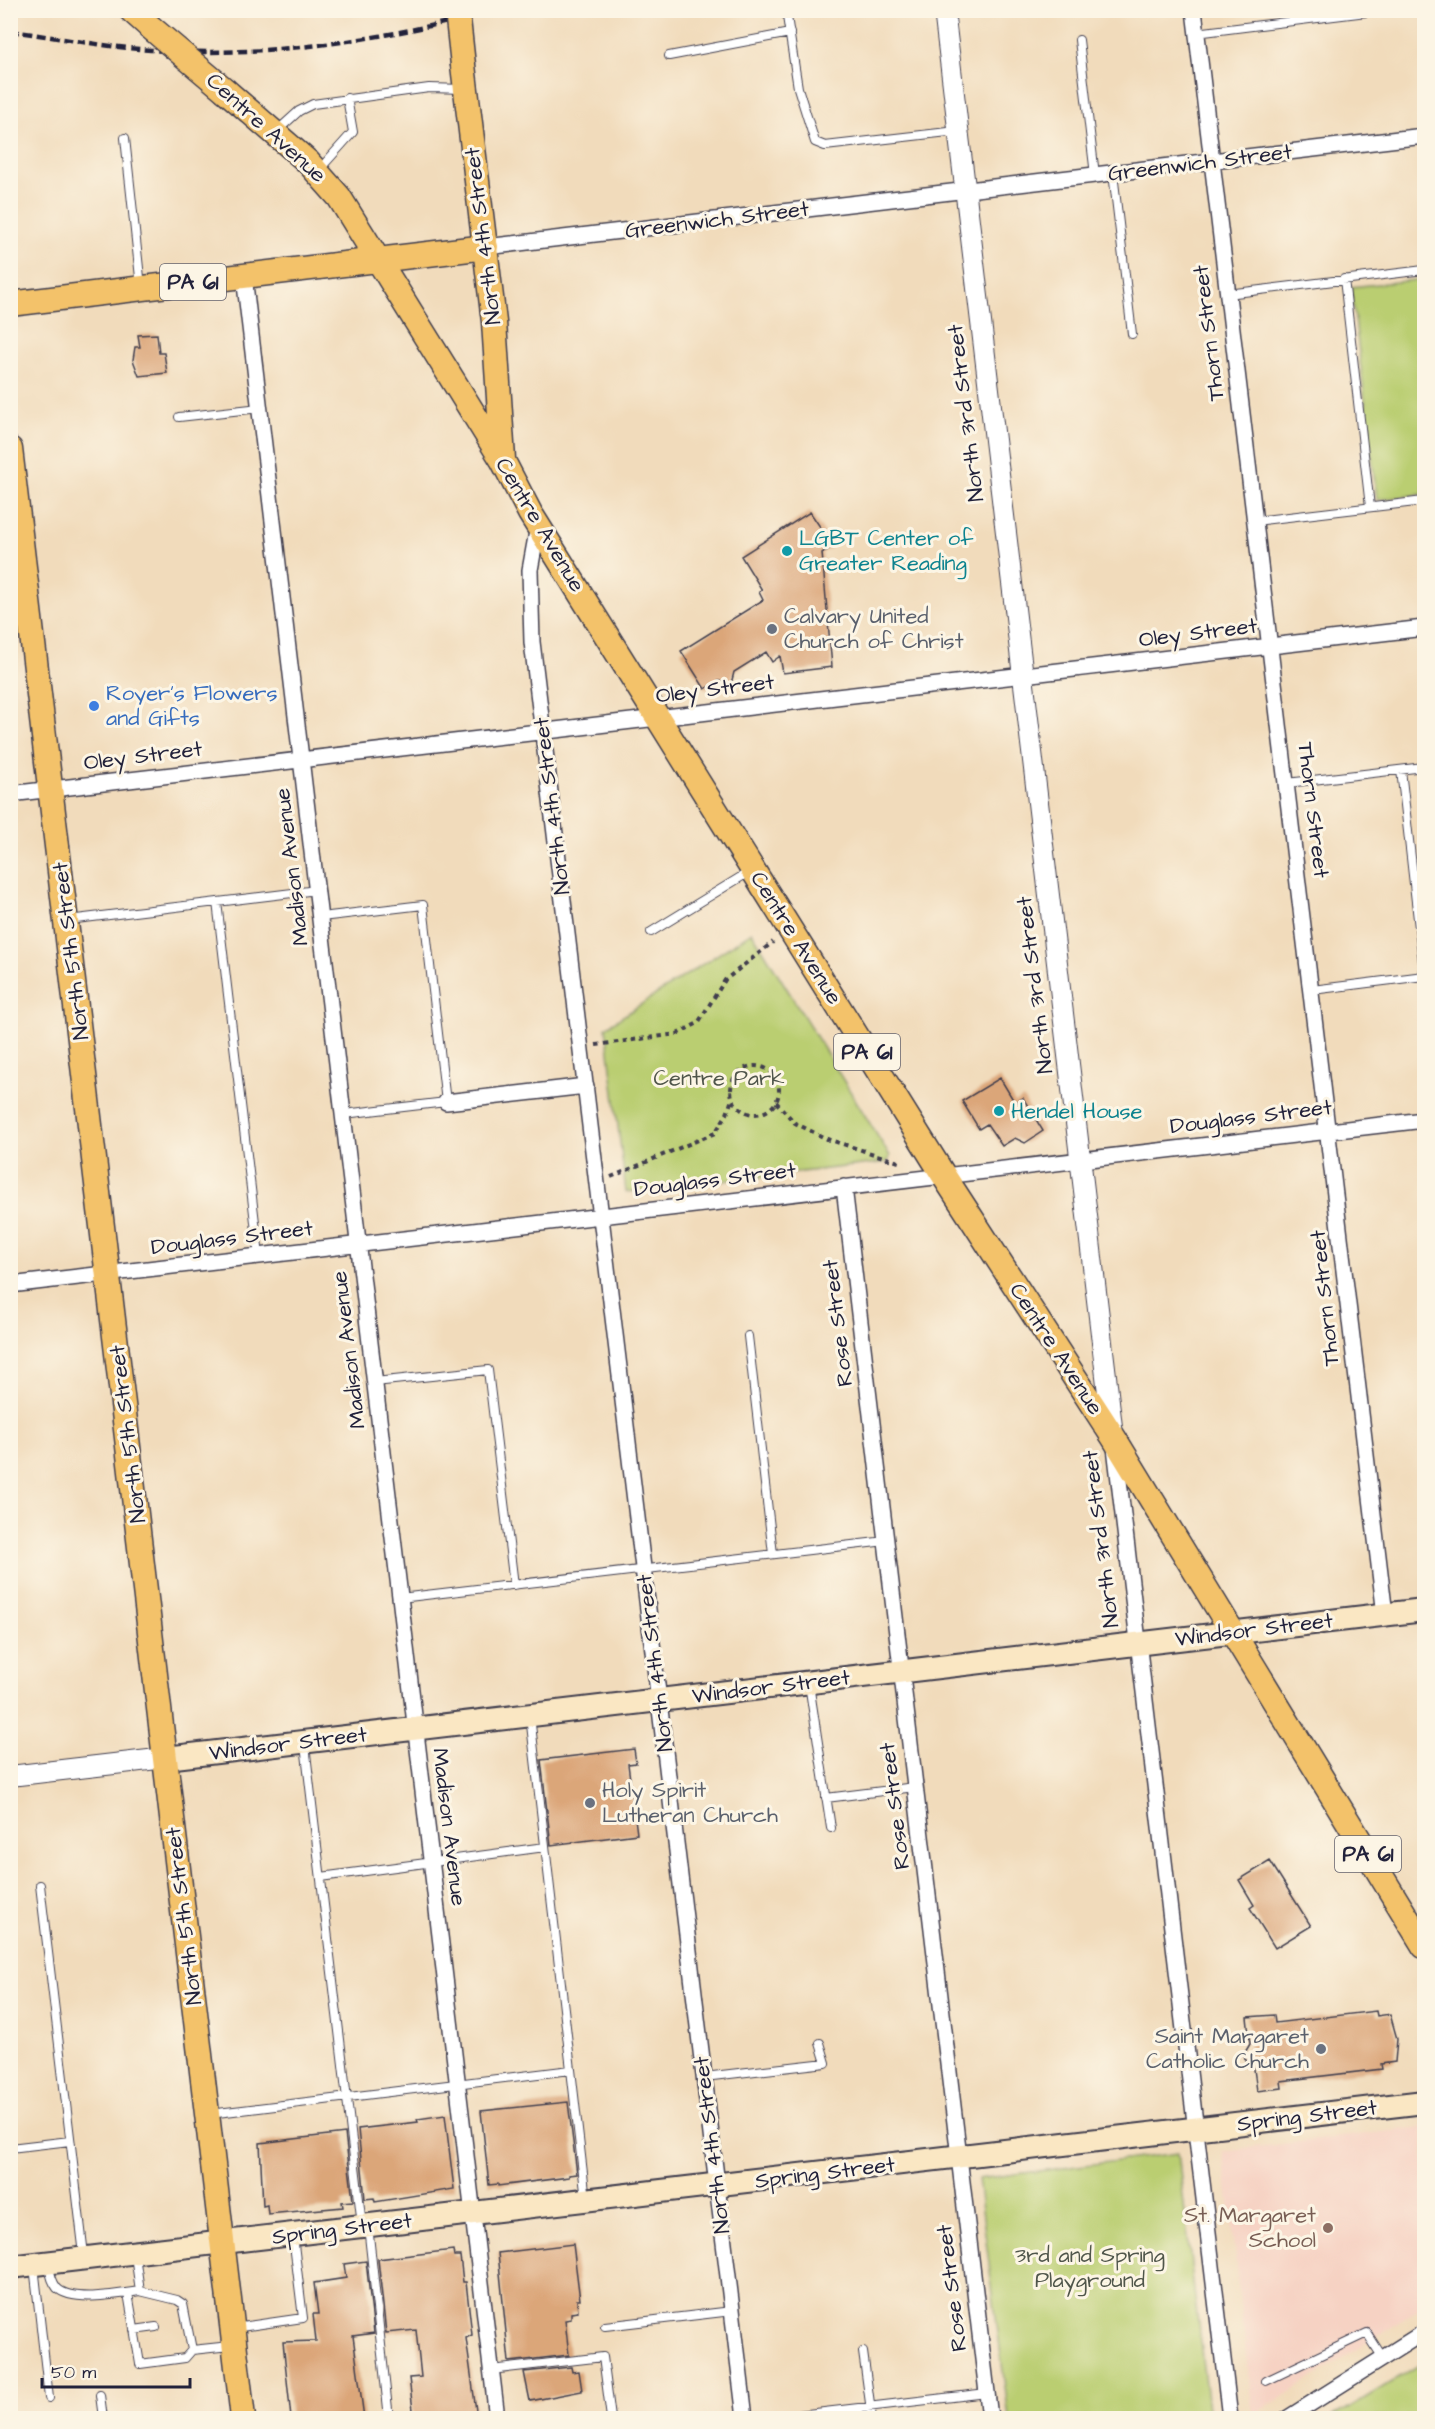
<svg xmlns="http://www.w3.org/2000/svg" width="1435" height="2429" font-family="'Architects Daughter',sans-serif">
	<rect width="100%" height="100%" fill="#fcf5e5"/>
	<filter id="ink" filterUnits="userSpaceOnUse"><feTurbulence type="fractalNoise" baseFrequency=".0167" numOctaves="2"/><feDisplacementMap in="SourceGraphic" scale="12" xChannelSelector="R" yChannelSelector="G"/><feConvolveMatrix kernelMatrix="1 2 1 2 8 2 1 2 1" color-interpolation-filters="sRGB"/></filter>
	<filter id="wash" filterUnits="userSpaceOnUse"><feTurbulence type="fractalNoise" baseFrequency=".008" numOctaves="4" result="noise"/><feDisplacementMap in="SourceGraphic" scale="24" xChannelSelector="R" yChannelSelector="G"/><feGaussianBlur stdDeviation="1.35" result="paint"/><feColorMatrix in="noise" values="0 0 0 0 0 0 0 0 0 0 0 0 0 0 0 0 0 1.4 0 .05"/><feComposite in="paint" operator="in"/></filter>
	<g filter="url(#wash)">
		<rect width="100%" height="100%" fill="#f1dbbb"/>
		<!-- built -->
		<path fill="#f6d2c3" d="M1424,2127V2306L1253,2416L1223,2151Z"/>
		<!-- green -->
		<path fill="#bace71" stroke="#6e7856" stroke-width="1.5" d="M1424,279V494L1377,500L1351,287Z
			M752,932L890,1156L888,1162L626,1192L606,1027Z
			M1178,2153L1209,2418H1009L978,2179Z
			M1424,2362V2418H1332Z"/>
		<g id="blocks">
			<!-- building -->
			<path fill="#dba679" d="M157,334L159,353H164L167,373L139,376L133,360L135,347H140L138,335Z
				M810,512L833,546L822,553L832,667L783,673L780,656L772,662L766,652L734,672L731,684L719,681L705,689L681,651L763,600L759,592L762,590L741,556Z
				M1000,1078L1015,1103L1023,1098L1043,1131L1025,1143L1015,1138L1002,1146L987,1124L979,1129L962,1101Z
				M634,1749L636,1763L628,1764L637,1834L551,1845L541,1760Z
				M1270,1861L1311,1926L1275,1948L1250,1908L1254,1905L1239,1880Z
				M1376,2011L1377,2016L1390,2014L1397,2039L1395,2062L1381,2064L1382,2069L1281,2081L1282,2088L1257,2091L1254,2069L1245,2059L1244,2054L1250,2044L1247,2017L1274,2015L1275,2023Z
				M568,2102L577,2174L569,2175V2177L498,2186V2184L489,2185L481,2111Z
				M445,2115L454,2189L375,2202L374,2198L365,2199L358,2129L418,2122L417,2119Z
				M345,2133L353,2201L342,2202L343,2207L268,2214L267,2205L263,2206L260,2143Z
				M573,2244L580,2300H577L578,2312L571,2313V2319L565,2320L569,2355L509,2362L498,2253Z
				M453,2250L454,2256H460L463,2282H466L472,2335L466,2338L477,2418H414L409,2378L421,2377L416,2330L386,2333L378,2259Z
				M366,2261L374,2333L353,2336L364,2418H291L283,2342L316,2341L313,2314H318L314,2283L346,2278L344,2264Z
				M571,2367L572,2372L579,2371L582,2391L530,2401L524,2372Z"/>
		</g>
	</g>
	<g filter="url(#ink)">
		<use href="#blocks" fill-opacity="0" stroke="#413e4e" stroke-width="1.5"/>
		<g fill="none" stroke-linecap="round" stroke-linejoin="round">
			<defs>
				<path id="service" d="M786,10L798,88L815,142L825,146L957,131
					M1196,33L1383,10
					M1079,40L1095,175
					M669,56L790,33
					M277,131L299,111L313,104L429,88L464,89
					M125,138L141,287
					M319,170L353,132L347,98
					M1113,173L1132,334
					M1344,279L1370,507
					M1227,294L1424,270
					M179,417L260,408
					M1255,521L1424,501
					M1401,770L1424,972
					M1287,783L1424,767
					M217,902L259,1256
					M321,917L423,905L446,1102L344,1114
					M68,920L317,890
					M651,932L749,872
					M1312,990L1424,976
					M748,1336L773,1554
					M375,1382L488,1370L514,1585
					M400,1598L886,1541
					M809,1684L831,1828
					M530,1716L586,2199
					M305,1745L362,2225
					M826,1798L915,1787
					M321,1877L545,1847
					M40,1885L84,2255
					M704,2077L826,2063L820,2043
					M209,2114L571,2070
					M10,2148L70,2141
					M368,2226L389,2418
					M135,2255L140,2291L177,2300L183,2304L192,2350L230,2346
					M34,2266L49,2398
					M49,2266C50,2273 52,2282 57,2288C72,2303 120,2294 140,2291
					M128,2293L140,2364L185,2358L192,2350
					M605,2326L732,2311
					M234,2328L303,2318L293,2236
					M134,2330L156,2327
					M863,2352L872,2418
					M491,2370L603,2357L611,2418
					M1266,2381L1367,2333L1383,2358
					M100,2395L103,2418
					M773,2418L987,2393"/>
				<path id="minor" d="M1194,10L1385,1615
					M486,247L1424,136
					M244,276L497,2418
					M538,526L530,570L532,642L745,2418
					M10,794L1424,628
					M446,1102L586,1086
					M844,1187L990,2418
					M10,1285L1424,1120
					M1115,1447L1230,2418
					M1288,2418L1424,2332"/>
				<path id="tertiary" d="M944,10L1113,1435
					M10,1776L166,1758"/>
				<path id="secondary" d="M166,1758L1424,1610
					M10,2267L1424,2102"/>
				<path id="primary" d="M131,10L149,26
					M463,65L494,322L503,459
					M226,91L308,162L339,197L503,461L530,513L944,1176L1114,1438L1424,1946
					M10,304L486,247
					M10,449L243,2418"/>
			</defs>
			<!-- service casing -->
			<use href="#service" stroke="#413e4e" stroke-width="10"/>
			<!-- minor casing -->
			<use href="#minor" stroke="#413e4e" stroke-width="18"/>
			<!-- tertiary casing -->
			<use href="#tertiary" stroke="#413e4e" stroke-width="22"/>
			<!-- secondary casing -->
			<use href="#secondary" stroke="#413e4e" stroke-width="26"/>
			<!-- primary casing -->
			<use href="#primary" stroke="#413e4e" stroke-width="27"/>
			<!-- path -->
			<path stroke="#413e4e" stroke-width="4" stroke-dasharray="4.5 4.5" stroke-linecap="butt" d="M596,1045L677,1034L698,1023L725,980L773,942
				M731 1090a24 24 0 1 1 48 0a24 24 0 1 1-48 0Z
				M776,1102L795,1123L827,1139L902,1163
				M611,1177L715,1133L727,1114L732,1099"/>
			<!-- service -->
			<use href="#service" stroke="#fff" stroke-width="8"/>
			<!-- minor -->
			<use href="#minor" stroke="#fff" stroke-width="15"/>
			<!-- tertiary -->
			<use href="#tertiary" stroke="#fff" stroke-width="20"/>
			<!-- secondary -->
			<use href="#secondary" stroke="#fae7c3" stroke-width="22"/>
			<!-- primary -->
			<use href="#primary" stroke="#f3c26a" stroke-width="24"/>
			<!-- rail -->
			<path stroke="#22223b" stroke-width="4.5" stroke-dasharray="9 4.5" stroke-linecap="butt" d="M10,31C57,37 104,47 151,50C267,58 383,40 495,10"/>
			<defs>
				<path id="primary-bridge" d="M457,10L463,65
					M149,26L226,91"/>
			</defs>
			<!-- primary-bridge casing -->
			<use href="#primary-bridge" stroke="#413e4e" stroke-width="27" stroke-linecap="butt"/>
			<!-- primary-bridge -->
			<use href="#primary-bridge" stroke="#f3c26a" stroke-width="24"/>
		</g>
	</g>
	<!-- markers -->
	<g fill="#0f9aa8" stroke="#fcf5e5" stroke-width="2">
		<circle cx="787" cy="551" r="6"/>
		<circle cx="999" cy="1111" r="6"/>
	</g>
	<g fill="#6b7280" stroke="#fcf5e5" stroke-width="2">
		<circle cx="772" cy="629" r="6"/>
		<circle cx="590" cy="1803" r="6"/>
		<circle cx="1321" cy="2049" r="6"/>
	</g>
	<circle fill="#3f7fe0" stroke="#fcf5e5" stroke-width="2" cx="94" cy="706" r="6"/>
	<circle fill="#8d6e63" stroke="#fcf5e5" stroke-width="2" cx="1328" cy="2228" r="6"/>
	<g text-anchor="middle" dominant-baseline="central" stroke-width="6" stroke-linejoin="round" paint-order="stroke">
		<!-- shield labels -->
		<g fill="#fcf5e5" stroke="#63616e" stroke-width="1.5">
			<rect x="160" y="264" width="66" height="36" rx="4.5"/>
			<rect x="834" y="1034" width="66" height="36" rx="4.5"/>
			<rect x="1335" y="1836" width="66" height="36" rx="4.5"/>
		</g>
		<g font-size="21" font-weight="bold" fill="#22223b">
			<text x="193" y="282">PA 61</text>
			<text x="867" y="1052">PA 61</text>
			<text x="1368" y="1854">PA 61</text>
		</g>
		<!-- street labels -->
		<g font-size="22" fill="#22223b" stroke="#fcf5e5">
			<text transform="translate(266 128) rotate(42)">Centre Avenue</text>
			<text transform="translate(1200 163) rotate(-7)">Greenwich Street</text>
			<text transform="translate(717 220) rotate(-7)">Greenwich Street</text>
			<text transform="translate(483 236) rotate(-97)">North 4th Street</text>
			<text transform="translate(1209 333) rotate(-97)">Thorn Street</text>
			<text transform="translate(966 413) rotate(-97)">North 3rd Street</text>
			<text transform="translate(540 525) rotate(59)">Centre Avenue</text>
			<text transform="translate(1198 633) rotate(-7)">Oley Street</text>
			<text transform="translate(715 689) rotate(-7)">Oley Street</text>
			<text transform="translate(143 756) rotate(-7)">Oley Street</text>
			<text transform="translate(552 806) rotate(-97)">North 4th Street</text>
			<text transform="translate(1313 810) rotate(83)">Thorn Street</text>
			<text transform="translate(292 867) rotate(-97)">Madison Avenue</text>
			<text transform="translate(796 938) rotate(58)">Centre Avenue</text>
			<text transform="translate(71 951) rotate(-97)">North 5th Street</text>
			<text transform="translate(1035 985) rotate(-97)">North 3rd Street</text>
			<text transform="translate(1251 1117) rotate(-7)">Douglass Street</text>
			<text transform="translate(715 1180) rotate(-7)">Douglass Street</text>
			<text transform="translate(232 1238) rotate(-7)">Douglass Street</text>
			<text transform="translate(1325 1298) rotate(-96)">Thorn Street</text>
			<text transform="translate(838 1323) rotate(-97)">Rose Street</text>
			<text transform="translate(1056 1349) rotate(57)">Centre Avenue</text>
			<text transform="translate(349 1350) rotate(-97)">Madison Avenue</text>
			<text transform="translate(128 1434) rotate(-97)">North 5th Street</text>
			<text transform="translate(1101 1539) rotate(-97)">North 3rd Street</text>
			<text transform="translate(1254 1630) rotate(-7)">Windsor Street</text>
			<text transform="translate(655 1663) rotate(-97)">North 4th Street</text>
			<text transform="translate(771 1687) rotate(-7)">Windsor Street</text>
			<text transform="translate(288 1744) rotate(-7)">Windsor Street</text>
			<text transform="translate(895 1806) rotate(-97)">Rose Street</text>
			<text transform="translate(449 1827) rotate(83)">Madison Avenue</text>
			<text transform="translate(184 1916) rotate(-97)">North 5th Street</text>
			<text transform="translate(1307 2116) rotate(-7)">Spring Street</text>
			<text transform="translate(712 2145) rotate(-97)">North 4th Street</text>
			<text transform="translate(825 2173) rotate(-7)">Spring Street</text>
			<text transform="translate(342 2229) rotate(-7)">Spring Street</text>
			<text transform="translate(952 2288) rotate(-97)">Rose Street</text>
		</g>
		<!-- culture labels -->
		<g font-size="22" fill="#0d838f" stroke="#fcf5e5" text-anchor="start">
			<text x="799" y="538">LGBT Center of<tspan x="799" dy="25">Greater Reading</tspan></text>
			<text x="1011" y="1111">Hendel House</text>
		</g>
		<!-- worship labels -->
		<g font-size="22" fill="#5b616d" stroke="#fcf5e5" text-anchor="start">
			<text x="784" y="616">Calvary United<tspan x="784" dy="25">Church of Christ</tspan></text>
			<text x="602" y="1790">Holy Spirit<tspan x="602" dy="25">Lutheran Church</tspan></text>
			<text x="1309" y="2036" text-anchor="end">Saint Margaret<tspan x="1309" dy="25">Catholic Church</tspan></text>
		</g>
		<!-- shop labels -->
		<g font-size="22" fill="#366cbe" stroke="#fcf5e5" text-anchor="start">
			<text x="106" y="693">Royer's Flowers<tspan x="106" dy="25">and Gifts</tspan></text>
		</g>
		<!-- park labels -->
		<g font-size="22" fill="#50564b" stroke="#fcf5e5">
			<text x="719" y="1078">Centre Park</text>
			<text x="1090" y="2255">3rd and Spring<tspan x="1090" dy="25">Playground</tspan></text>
		</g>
		<!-- education labels -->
		<g font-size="22" fill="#785e54" stroke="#fcf5e5" text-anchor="end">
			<text x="1316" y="2215">St. Margaret<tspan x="1316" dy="25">School</tspan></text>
		</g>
	</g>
	<!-- margin -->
	<rect width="1435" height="2429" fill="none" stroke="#fcf5e5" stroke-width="36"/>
	<!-- scale -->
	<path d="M42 2378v9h148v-9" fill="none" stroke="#22223b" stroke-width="3"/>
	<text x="51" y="2378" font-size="18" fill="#22223b" stroke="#fcf5e5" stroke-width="4.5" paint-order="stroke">50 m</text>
</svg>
